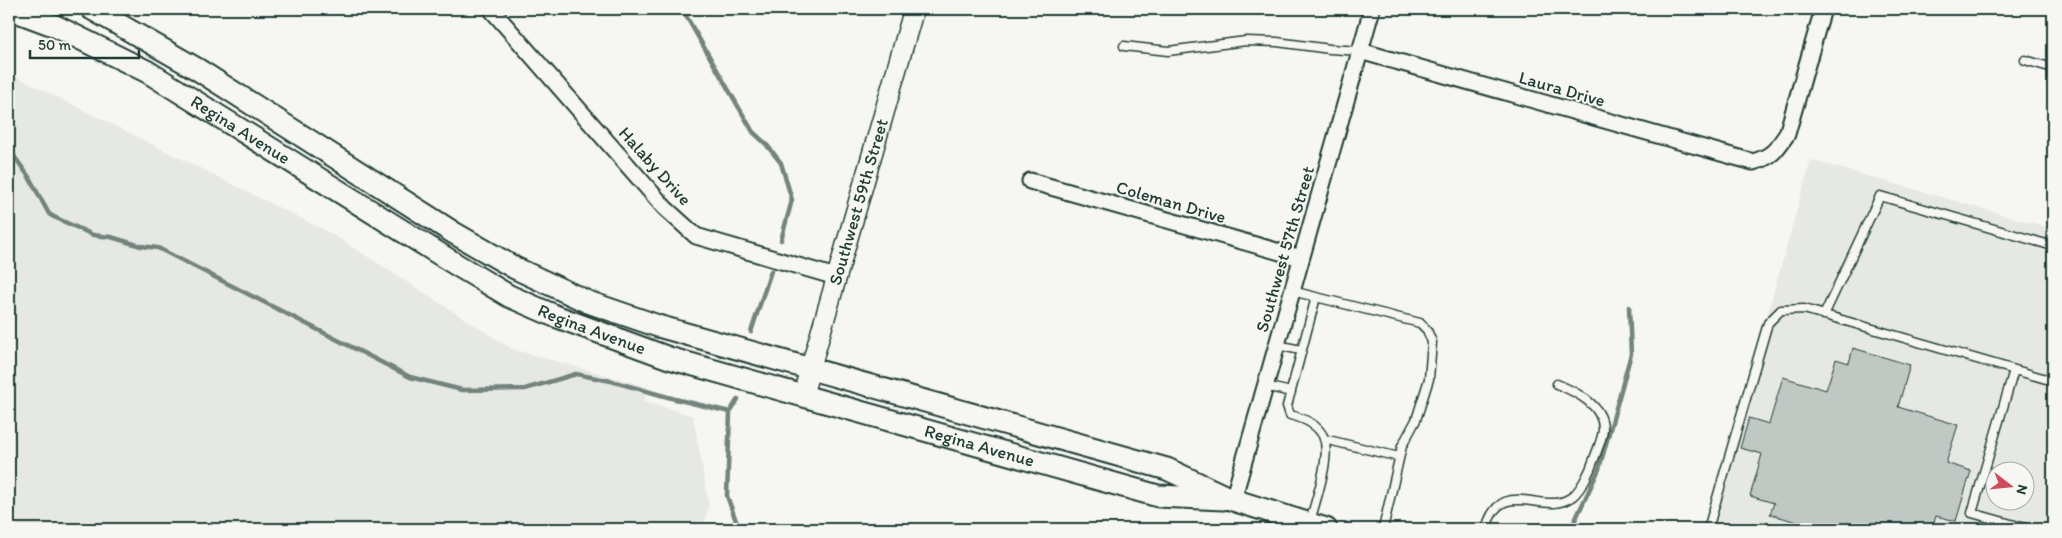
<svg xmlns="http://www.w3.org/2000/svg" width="2062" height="538" font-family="Itim,sans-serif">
	<rect width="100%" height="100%" fill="#f6f6f2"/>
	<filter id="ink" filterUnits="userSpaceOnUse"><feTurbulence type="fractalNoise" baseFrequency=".02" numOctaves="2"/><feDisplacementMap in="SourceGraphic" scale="10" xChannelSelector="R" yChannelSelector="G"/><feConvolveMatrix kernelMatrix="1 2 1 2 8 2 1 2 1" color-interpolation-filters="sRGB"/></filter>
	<g filter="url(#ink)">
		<!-- built -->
		<path fill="#e6e8e4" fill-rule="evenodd" d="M9,73L332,234L512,349L648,387L644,401L693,416L709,506L702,529H9Z
			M1811,160L2053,229V529H1707ZM1994,470H2024V500H1994Z"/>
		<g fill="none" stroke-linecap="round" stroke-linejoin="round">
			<!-- stream -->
			<path stroke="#72847d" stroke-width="4.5" d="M682,9L753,132L766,144L781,163L792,200L781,240
				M9,149L29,177L49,214L54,217L93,235L111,237L141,246L158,248L410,377L462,390L525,389L576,374L611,381L675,399L730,412L727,496L739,529
				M751,332L771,271
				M730,412L738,399
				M1571,529L1599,469L1631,354L1629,307"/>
		</g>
		<!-- building -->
		<path fill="#c1c8c3" stroke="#1f3d34" d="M1853,348L1910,365L1898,407L1958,425L1946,463L1971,471L1956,521L1936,516L1932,529H1820L1770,514L1774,503L1750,496L1762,454L1740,448L1749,418L1769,424L1783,377L1826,390L1836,359L1849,363Z"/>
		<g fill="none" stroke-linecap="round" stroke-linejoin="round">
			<defs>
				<path id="service" d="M1124,46L1168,51L1246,41L1277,42L1330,49L1360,51
					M2025,60L2053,68
					M1292,291L1420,323L1427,330L1432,342L1429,379L1416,420L1402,446L1383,529
					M1824,315L1880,196L2053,246
					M1277,345L1301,350
					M2014,370L1972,513L2029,529
					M1265,386L1291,392
					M1324,439L1399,457
					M1310,522C1315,502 1331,458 1324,438C1318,424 1303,418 1290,415L1287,406L1316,297
					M1486,529C1501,473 1545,519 1573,496C1582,488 1590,471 1594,459C1597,450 1602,440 1603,430C1604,405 1576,392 1557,384
					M1708,529L1768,323L1781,310L1804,309L2053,381"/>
				<path id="minor" d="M491,9L665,208L696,236L836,277
					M1360,51L1753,162C1772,157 1776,150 1787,134L1823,9
					M1030,181L1301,258
					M1233,500L1372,9"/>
				<g id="tertiary">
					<path id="s1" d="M803,394L914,9"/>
				</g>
				<g id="secondary">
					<path id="s2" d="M10,9L53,25L148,72L457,265L509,296L555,316L669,358L1158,496L1223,499"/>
					<path d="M92,9L197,69L454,233L515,268L588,302L658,326L1167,469L1233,500L1326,529"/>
				</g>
			</defs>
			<!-- service casing -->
			<use href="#service" stroke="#1f3d34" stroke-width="11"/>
			<!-- minor casing -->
			<use href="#minor" stroke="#1f3d34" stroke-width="19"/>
			<!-- tertiary casing -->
			<use href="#tertiary" stroke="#1f3d34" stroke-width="22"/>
			<!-- secondary casing -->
			<use href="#secondary" stroke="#1f3d34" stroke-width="25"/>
			<!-- service -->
			<use href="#service" stroke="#f6f6f2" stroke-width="8"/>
			<!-- minor -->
			<use href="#minor" stroke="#f6f6f2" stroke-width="15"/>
			<!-- tertiary -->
			<use href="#tertiary" stroke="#f6f6f2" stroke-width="19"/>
			<!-- secondary -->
			<use href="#secondary" stroke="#f6f6f2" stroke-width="21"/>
		</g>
	</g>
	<g text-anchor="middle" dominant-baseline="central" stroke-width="4" stroke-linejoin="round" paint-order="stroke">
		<!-- street labels -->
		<g font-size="18" fill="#1f3d34" stroke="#f6f6f2">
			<text transform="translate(1562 89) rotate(16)">Laura Drive</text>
			<text stroke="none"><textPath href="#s2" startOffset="261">Regina Avenue</textPath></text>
			<text transform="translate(655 166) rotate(48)">Halaby Drive</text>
			<text stroke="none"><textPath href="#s1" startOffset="200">Southwest 59th Street</textPath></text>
			<text transform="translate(1171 202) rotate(16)">Coleman Drive</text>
			<text transform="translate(1285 249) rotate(-74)">Southwest 57th Street</text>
			<text stroke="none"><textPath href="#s2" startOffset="666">Regina Avenue</textPath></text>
			<text stroke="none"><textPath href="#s2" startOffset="1071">Regina Avenue</textPath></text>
		</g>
	</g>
	<!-- margin -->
	<rect width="2062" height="538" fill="none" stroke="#f6f6f2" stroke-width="30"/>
	<rect x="15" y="15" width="2032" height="508" fill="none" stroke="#1f3d34" stroke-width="2" filter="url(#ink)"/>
	<!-- north arrow -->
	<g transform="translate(2010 486) rotate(106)"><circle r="24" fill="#f6f6f2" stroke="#a0aca6"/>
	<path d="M0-4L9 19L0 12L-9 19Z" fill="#d1495b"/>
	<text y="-8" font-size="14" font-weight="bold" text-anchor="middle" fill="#1f3d34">N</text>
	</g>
	<!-- scale -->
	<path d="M30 50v8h109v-8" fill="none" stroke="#1f3d34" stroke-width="2.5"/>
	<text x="38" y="50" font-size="15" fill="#1f3d34" stroke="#f6f6f2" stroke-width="4" paint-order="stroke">50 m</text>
</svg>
